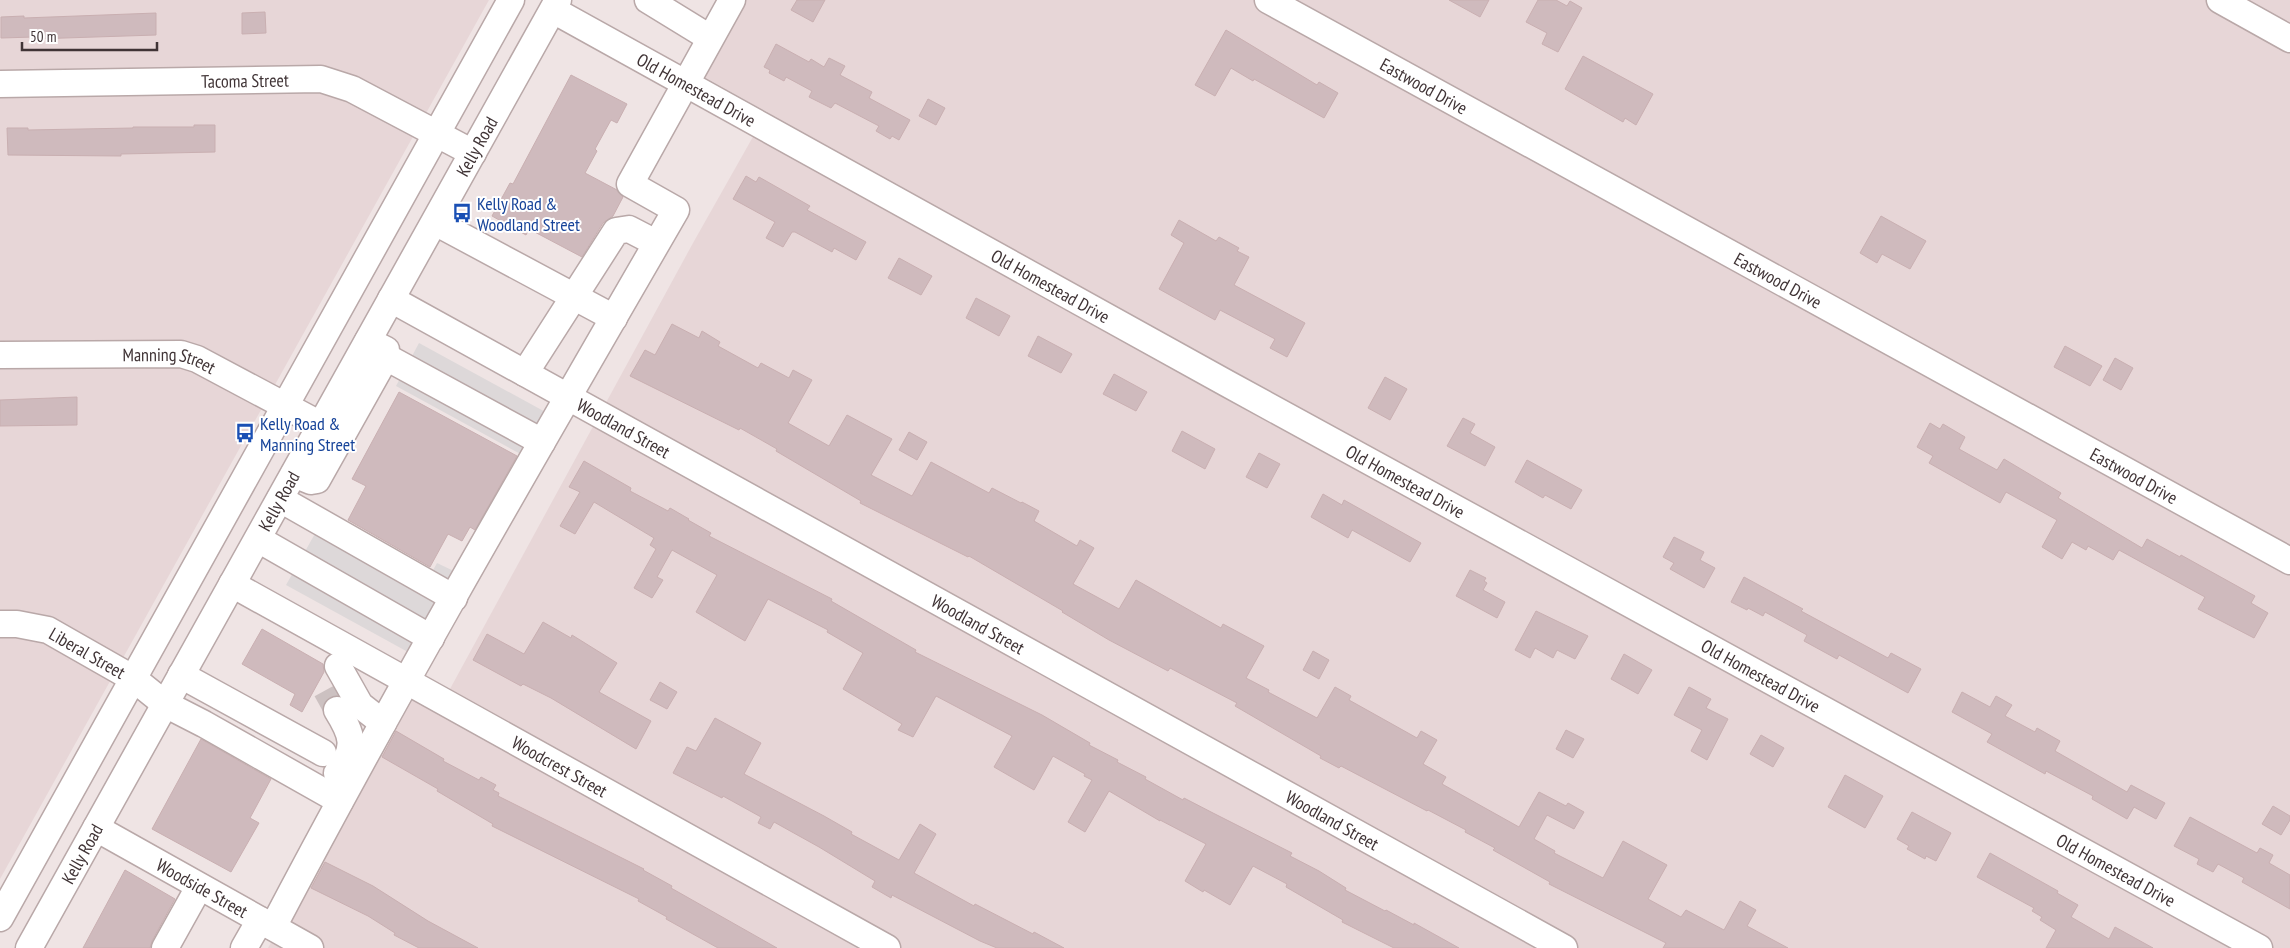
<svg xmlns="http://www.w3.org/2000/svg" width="2290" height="948" font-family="'PT Sans Narrow',sans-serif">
	<rect width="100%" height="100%" fill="#efe4e4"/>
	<!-- residential -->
	<path fill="#e7d6d7" d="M0,0H489L0,879Z
		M740,0H2290V948H268L410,696L438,711L693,243L767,112L699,74Z"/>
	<!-- parking -->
	<path fill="#ddd8d9" d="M419,343L549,414L526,457L396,386Z
		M325,516L431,574L437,563L460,574L417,657L286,585Z"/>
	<!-- building -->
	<path fill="#cfbabd" stroke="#c9afb1" d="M797,0H825L813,22L791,10Z
		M1449,0H1489L1480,17Z
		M1538,0H1556L1567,6L1570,1L1582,8L1558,52L1542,44L1547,33L1526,22Z
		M265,12L266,33L242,34V13Z
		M156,13V35L34,39V37L1,38V17L24,16V18Z
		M1226,30L1317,85L1319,82L1338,93L1324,118L1254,79L1253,81L1231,68L1215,96L1195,85Z
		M776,44L809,62L811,59L824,67L829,58L845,66L840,75L872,92L869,98L910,120L899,140L892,136L890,139L876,131L879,126L835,103L831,108L809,97L812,91L786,77L784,81L769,73L770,70L764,67Z
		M1583,56L1653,94L1636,125L1625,118L1623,122L1565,89Z
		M571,75L627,104L617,123L611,120L595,149L597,151L585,173L617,190L623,197L613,216L603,223L582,257L529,229L526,235L492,216L510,183L513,184Z
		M928,99L945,108L936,125L919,116Z
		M194,125H215V152L121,154V156L8,155L7,128H28V130L133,128V127H194Z
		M746,176L756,182L759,177L810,206L807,210L866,242L856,260L834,248L832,252L795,232H792L783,247L766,238L775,222L733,199Z
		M1881,216L1926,241L1910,269L1882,254L1877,263L1860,253Z
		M1179,220L1216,241L1219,237L1239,248L1237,251L1249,257L1234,285L1305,323L1287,357L1270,348L1275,339L1220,310L1215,320L1159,289L1184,243L1171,235Z
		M899,258L932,276L921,295L888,278Z
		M976,298L1010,316L999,336L966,318Z
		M672,324L699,338L702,331L720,342L718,346L758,368L761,363L789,378L793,370L812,380L788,423L829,446L847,415L892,439L871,475L912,496L931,462L989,493L992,488L1021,503L1022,502L1039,511L1034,521L1077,546L1080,540L1094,548L1073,584L1119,609L1136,580L1221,628L1223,624L1264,646L1246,678L1269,690L1268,692L1317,718L1335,687L1351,696L1349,700L1417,738L1421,731L1437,740L1423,764L1446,777L1442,784L1519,827L1539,792L1566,806L1568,803L1584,812L1574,829L1547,815L1534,839L1555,851L1554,853L1603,878L1623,841L1667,865L1648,899L1681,917L1686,910L1724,930L1740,901L1756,910L1747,926L1788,948H1663L1666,943L1549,884L1550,882L1493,850L1495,848L1465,832L1466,830L1428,810L1427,811L1341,766L1339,768L1320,758L1321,756L1235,706L1237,703L1170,668L1168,671L1109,640L1062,612L1063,611L969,556L968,557L860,503L861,501L776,451L777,449L740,428L739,430L630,376L645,350L655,355Z
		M1038,336L1072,354L1061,373L1028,356Z
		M2065,346L2102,366L2090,386L2054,367Z
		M2115,358L2133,368L2121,390L2103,380Z
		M1114,374L1147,392L1136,411L1103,394Z
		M1385,377L1407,389L1390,420L1368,408Z
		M399,392L517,456L475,530L470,527L462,541L448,534L430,567L348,520L366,486L352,479Z
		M77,397V425L0,426V400Z
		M1463,418L1475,424L1470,433L1495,447L1485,466L1447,446Z
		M1930,423L1940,429L1943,424L1965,437L1959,449L1997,470L2004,459L2061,493L2058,498L2142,548L2147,539L2180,557L2181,555L2255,596L2251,603L2268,613L2254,638L2198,609L2205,597L2119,550L2113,560L2088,546L2086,550L2072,542L2062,559L2042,547L2057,520L2006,492L2000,503L1929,463L1933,456L1917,447Z
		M1182,431L1215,449L1205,469L1172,451Z
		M909,432L927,442L917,460L899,450Z
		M1259,453L1280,464L1267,488L1246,477Z
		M1527,460L1582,490L1571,509L1545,495L1543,498L1515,482Z
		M584,461L631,488L630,491L668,511L670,508L689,519L688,520L711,533L709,536L832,599L831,601L916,650L915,652L1042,715L1090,743L1089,745L1118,760L1117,762L1146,777L1145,779L1183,800L1184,798L1213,813L1292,853L1290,856L1319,871L1346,888L1345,890L1385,911L1386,910L1414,925V923L1459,948H1394L1342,922L1343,920L1286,887L1287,884L1253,866L1230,905L1204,890L1203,892L1185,881L1206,844L1160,820V821L1109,791L1085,832L1068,822L1092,780L1084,776L1085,774L1053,756L1034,790L994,767L1012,736L936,696L913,737L898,730L902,724L843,689L863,653L827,632L828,630L768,599L745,641L696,612L717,575L672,550L657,577L663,580L652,598L634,588L656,549L650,545L654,538L594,502L575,534L560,526L580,492L569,487Z
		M1323,494L1342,505L1344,500L1421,543L1410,562L1352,530L1348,538L1311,517Z
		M1674,537L1704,552L1700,560L1715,568L1704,588L1670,569L1674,563L1663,557Z
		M1470,570L1486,578L1484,581L1487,583L1483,590L1505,602L1497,618L1456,596Z
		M1744,577L1803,609L1801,611L1888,658L1891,653L1921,669L1908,693L1839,655L1837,659L1804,641L1807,635L1765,612L1763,616L1748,608L1747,610L1731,602Z
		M1536,611L1588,636L1575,659L1557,650L1553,658L1535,648L1530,658L1515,650Z
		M543,622L571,638L572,635L617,663L599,692L651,721L636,749L551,698L523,684L521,686L473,660L487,634L524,654Z
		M262,629L323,664L324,672L302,712L290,705L295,694L242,664Z
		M1313,651L1329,660L1319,679L1303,670Z
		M1624,654L1652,670L1638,694L1611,679Z
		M660,682L677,692L667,709L650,700Z
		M1689,687L1711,699L1706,708L1728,719L1707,760L1691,751L1702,730L1674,715Z
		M1962,692L1990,707L1996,696L2012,705L2005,716L2035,732L2037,728L2060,741L2055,751L2127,792L2131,785L2165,803L2156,819L2134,807L2127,819L2092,799L2093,796L2046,771L2045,774L1987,742L1992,734L1952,712Z
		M715,718L761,743L744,774L824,816L852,832L851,834L899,860L920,824L936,834L914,873L974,906L975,904L1033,934L1034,932L1064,948H997L980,941L892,895L891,898L872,887L875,881L819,847L774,822L770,829L758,823L761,817L723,796L722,798L673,773L687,747L696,751Z
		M1566,730L1584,739L1573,758L1556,749Z
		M396,731L444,759L443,761L479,780L481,777L496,785L493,790L499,793L498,796L644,869L643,870L672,886L671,888L777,948H718L666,919L667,917L638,901L639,899L492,826L493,824L437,791L438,789L382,757Z
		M1761,735L1784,748L1773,767L1750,754Z
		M201,739L271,779L250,818L259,823L231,872L152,829Z
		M1845,775L1883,796L1865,828L1828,807Z
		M2273,806L2290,816V820L2281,835L2262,824Z
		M1912,812L1951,833L1936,861L1926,856L1925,859L1907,849L1909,846L1897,839Z
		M2190,817L2257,853L2260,848L2273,855L2269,863L2290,875V909L2242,882L2244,878L2218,864L2213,872L2197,864L2199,859L2174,846Z
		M1990,853L2058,891L2057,893L2078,905L2071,917L2109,939L2115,927L2153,948H2046L2056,930L2040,920L2042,917L2032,911L2034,908L1977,877Z
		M325,862L373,886L428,921L478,948H419L394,935L395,933L368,916L311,888Z
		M125,870L175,899L152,941L150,948H83Z"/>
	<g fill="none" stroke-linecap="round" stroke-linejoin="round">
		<!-- minor-tunnel -->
		<path stroke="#ccc1c1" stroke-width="26" stroke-dasharray="26 13" stroke-linecap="butt" d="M326,690L337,710"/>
		<defs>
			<g id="minor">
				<path d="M648,0L710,38"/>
				<path id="s1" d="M1268,0L2290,561"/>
				<path d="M2220,0L2290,39"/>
				<path id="s2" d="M553,10L1228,384L2259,948"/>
				<path id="s3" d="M0,84L321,79L352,89L473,153"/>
				<path d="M435,222L614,318"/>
				<path id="s4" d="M391,299L1564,948"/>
				<path id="s5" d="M0,355L181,354L197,359L321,425"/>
				<path d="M386,357L542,442"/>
				<path d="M525,373L616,231L629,229L656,243"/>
				<path d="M294,474L311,481L317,480L386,357V350L368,341"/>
				<path d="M280,499L454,598"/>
				<path d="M258,539L431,638"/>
				<path id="s6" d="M232,584L887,948"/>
				<path id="s7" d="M0,624H17L48,630L134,679L165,704L204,724L340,801"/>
				<path d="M338,666L360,705L383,723"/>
				<path d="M181,675L323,753"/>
				<path d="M337,710C352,734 358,748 337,773"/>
				<path id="s8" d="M96,828L310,948"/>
				<path d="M0,918L511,0"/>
				<path d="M273,927C400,685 539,447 676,210L630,184L732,0"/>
				<path id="s9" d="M29,948L558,0"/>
				<path d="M165,948L199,887"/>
				<path d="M244,948L260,920"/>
			</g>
		</defs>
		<!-- minor casing -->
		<use href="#minor" stroke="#b9a8a8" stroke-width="29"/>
		<!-- minor -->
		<use href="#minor" stroke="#fff" stroke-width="26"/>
	</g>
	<!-- icons -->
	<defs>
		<symbol id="bus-bare" viewBox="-9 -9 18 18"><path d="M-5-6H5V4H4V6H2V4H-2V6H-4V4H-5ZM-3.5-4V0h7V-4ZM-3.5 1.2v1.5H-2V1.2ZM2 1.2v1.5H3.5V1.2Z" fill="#1a4fb4" stroke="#fff" stroke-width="2.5" paint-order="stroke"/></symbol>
	</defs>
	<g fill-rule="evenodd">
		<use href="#bus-bare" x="448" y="199" width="28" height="28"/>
		<use href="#bus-bare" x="231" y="419" width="28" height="28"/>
	</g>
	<g text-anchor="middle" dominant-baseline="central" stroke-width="4" stroke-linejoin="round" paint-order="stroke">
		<!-- street labels -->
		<g font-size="18" fill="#403436" stroke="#fff">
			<text stroke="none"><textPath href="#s3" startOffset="245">Tacoma Street</textPath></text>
			<text stroke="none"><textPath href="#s1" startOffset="178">Eastwood Drive</textPath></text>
			<text stroke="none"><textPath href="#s2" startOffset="164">Old Homestead Drive</textPath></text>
			<text stroke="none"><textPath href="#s9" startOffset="918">Kelly Road</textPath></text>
			<text stroke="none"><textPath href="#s1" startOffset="582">Eastwood Drive</textPath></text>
			<text stroke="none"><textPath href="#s2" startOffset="569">Old Homestead Drive</textPath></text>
			<text stroke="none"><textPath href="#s5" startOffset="170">Manning Street</textPath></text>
			<text stroke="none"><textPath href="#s4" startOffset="266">Woodland Street</textPath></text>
			<text stroke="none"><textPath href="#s1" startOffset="988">Eastwood Drive</textPath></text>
			<text stroke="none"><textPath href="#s2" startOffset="974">Old Homestead Drive</textPath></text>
			<text stroke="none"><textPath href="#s9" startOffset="512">Kelly Road</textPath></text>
			<text stroke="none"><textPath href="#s4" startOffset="671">Woodland Street</textPath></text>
			<text stroke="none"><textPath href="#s7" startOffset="94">Liberal Street</textPath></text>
			<text stroke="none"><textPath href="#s2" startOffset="1379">Old Homestead Drive</textPath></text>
			<text stroke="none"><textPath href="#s6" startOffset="375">Woodcrest Street</textPath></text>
			<text stroke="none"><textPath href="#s4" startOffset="1076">Woodland Street</textPath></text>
			<text stroke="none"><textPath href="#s9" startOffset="108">Kelly Road</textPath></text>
			<text stroke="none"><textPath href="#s2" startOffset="1784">Old Homestead Drive</textPath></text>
			<text stroke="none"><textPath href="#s8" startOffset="122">Woodside Street</textPath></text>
		</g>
		<!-- transit labels -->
		<g font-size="18" fill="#164399" stroke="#fff" text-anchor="start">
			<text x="477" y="203">Kelly Road &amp;<tspan x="477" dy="21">Woodland Street</tspan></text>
			<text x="260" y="423">Kelly Road &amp;<tspan x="260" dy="21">Manning Street</tspan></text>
		</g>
	</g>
	<!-- scale -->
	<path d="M22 42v8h135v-8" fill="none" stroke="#403436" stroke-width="2.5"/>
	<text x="30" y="42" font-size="15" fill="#403436" stroke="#ffffff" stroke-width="4" paint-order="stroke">50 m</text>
</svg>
